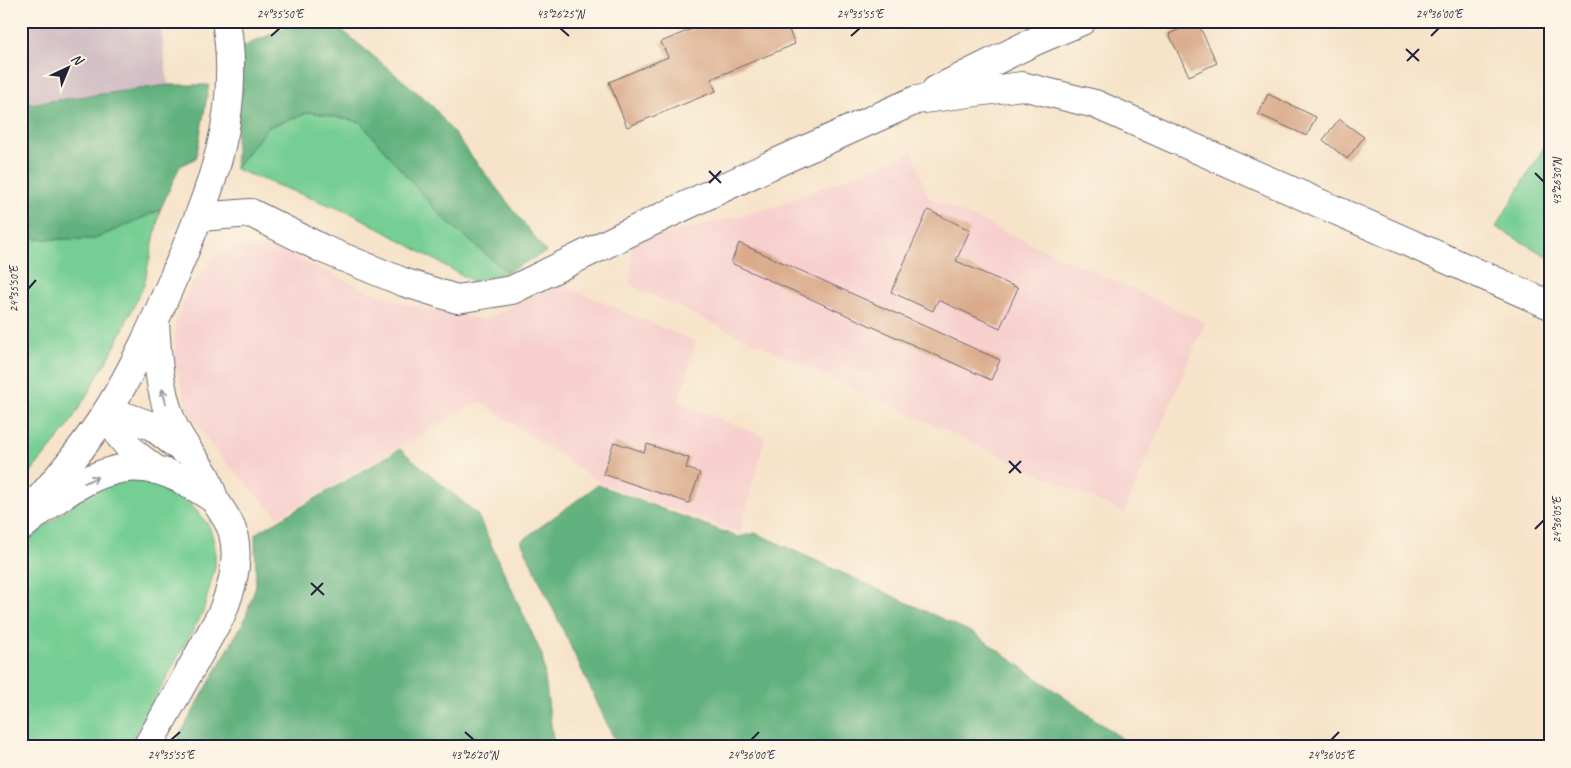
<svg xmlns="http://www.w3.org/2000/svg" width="1571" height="768" font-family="Caveat,sans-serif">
	<rect width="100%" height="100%" fill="#fcf5e5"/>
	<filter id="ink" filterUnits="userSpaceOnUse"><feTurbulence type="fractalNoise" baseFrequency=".02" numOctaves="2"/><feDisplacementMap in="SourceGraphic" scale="10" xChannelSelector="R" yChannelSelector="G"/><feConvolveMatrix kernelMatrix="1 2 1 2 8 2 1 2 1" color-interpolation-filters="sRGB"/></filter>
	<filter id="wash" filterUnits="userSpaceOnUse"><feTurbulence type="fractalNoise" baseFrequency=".0096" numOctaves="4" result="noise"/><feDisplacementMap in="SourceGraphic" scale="20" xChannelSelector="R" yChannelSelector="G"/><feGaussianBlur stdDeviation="1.12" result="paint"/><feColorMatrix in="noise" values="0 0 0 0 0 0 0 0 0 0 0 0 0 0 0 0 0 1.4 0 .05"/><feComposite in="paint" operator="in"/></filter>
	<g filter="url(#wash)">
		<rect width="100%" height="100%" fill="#f6e3c9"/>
		<!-- built -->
		<path fill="#f7d0ce" d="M913,152L928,197L1205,322L1124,513L630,285L632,243L771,208Z
			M246,246L275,249L392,301L483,320L560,284L696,342L679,402L765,437L740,533L603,484L479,401L278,517L216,452L189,413L175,364V323L192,284L218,255Z"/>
		<!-- industrial -->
		<path fill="#d2bec4" d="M21,21H160L168,85L21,105Z"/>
		<!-- green -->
		<path fill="#75ce93" stroke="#4c7867" d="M311,112L360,122L441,216L507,272L474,282L355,215L235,169L268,127Z
			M1550,137V258L1496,227Z
			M160,210L144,285L111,354L67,428L21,484V221L36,239H95Z
			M120,480L158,482L176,492L193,507L209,526L215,546V567L203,612L128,747H21V546L80,498Z"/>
		<!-- forest -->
		<path fill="#60b17d" stroke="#416a5c" d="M301,21H331L431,104L546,252L507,272L441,216L360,122L311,112L268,127L235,169L240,48Z
			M168,85H209L196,158L180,166L160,210L95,239H36L21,221V105Z
			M400,449L477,514L542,655L554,747H173L245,619L256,585L255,534Z
			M598,485L738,537L756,533L975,634L1134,747H618L521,541Z"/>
		<g id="blocks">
			<!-- building -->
			<path fill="#daaa8b" d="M711,21H785L795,44L711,79L716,91L627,127L609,82L668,57L661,42Z
				M1197,21L1217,63L1189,76L1169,34Z
				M1268,94L1316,117L1307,136L1258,114Z
				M1339,119L1364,137L1347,159L1323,140Z
				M928,210L970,230L956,261L1018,288L1000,328L938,300L933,311L891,292Z
				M739,243L1000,360L991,380L731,263Z
				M614,442L644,452L647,444L689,458L686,468L700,473L689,503L603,474Z"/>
		</g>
	</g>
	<g filter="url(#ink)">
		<use href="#blocks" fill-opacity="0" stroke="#6c666d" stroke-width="1"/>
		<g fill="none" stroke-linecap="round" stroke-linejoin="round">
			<defs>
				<path id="street" d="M936,90L1033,42L1082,21
					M199,217L251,213L323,249L403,282L457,299L512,290L624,235L769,166L916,100L1022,86L1095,104L1550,305"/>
				<path id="secondary" d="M24,517C53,483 82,450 106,413C134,369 155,321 175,274C211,189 242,115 226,21"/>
				<path id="primary" d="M107,411L130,418L152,426L182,449
					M107,411L120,436L134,453L156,470
					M21,527C54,500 99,463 144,468C170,470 193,486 214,499
					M147,747L221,615C232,589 240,561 233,533C230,521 221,511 215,500C211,492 209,483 205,475C193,456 177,438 170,417C159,387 157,354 155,323"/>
			</defs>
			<!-- street casing -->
			<use href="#street" stroke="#6c666d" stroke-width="30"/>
			<!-- secondary casing -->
			<use href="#secondary" stroke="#6c666d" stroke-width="30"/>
			<!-- primary casing -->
			<use href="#primary" stroke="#6c666d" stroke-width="30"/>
			<!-- street -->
			<use href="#street" stroke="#fff" stroke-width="28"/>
			<!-- secondary -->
			<use href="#secondary" stroke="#fff" stroke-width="28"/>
			<!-- primary -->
			<use href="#primary" stroke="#fff" stroke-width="28"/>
		</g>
		<!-- one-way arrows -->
		<defs><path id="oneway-shaft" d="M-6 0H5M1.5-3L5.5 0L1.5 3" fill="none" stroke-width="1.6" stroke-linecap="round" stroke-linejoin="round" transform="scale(1.25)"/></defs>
		<g stroke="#9c9ca7">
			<use href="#oneway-shaft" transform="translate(164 396) rotate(-105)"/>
			<use href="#oneway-shaft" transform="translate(91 480) rotate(-24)"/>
		</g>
	</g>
	<!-- ticks -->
	<path fill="none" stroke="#22223b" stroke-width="2" d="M560,28L569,36M271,36L280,28M851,36L860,28M1431,36L1439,28M1406,49L1419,61M1407,61L1419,49M709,171L721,183M1535,173L1544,182M709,183L721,171M28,289L36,280M1009,461L1021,473M1009,473L1021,461M1535,529L1544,520M311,583L324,595M311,595L323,583M465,732L474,740M171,740L180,732M751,740L759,732M1331,740L1339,732"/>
	<!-- margin -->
	<rect width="1571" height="768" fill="none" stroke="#fcf5e5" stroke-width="55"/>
	<!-- north arrow -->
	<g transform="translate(68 68) rotate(44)" stroke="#fcf5e5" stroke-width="4" paint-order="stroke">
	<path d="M0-4L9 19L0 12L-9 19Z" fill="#22223b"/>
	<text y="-8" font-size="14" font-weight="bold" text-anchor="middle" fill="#22223b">N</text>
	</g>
	<rect x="28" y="28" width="1516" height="712" fill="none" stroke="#22223b" stroke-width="2"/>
	<g font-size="12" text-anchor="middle" fill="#22223b">
		<text x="280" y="18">24°35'50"E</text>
		<text x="560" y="18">43°26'25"N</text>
		<text x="860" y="18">24°35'55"E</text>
		<text x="1439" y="18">24°36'00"E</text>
		<text transform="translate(1557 182) rotate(-90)" y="4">43°26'30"N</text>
		<text transform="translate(14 289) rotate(-90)" y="4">24°35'50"E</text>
		<text transform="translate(1557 520) rotate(-90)" y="4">24°36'05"E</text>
		<text x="171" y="759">24°35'55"E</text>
		<text x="474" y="759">43°26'20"N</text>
		<text x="751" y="759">24°36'00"E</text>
		<text x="1331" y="759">24°36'05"E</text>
	</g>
</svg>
